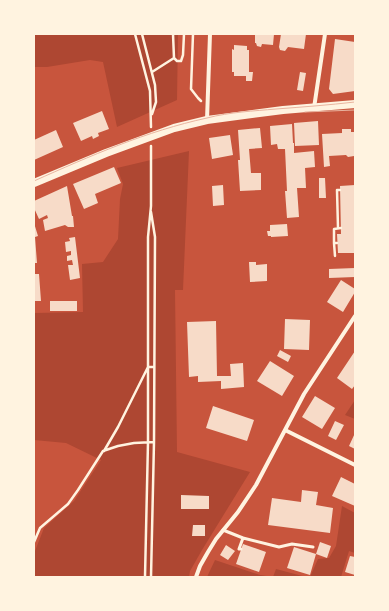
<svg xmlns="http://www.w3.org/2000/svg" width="389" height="611" font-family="Manrope,sans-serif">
	<rect width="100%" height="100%" fill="#c8553d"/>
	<!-- green -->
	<path fill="#ae4732" d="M34,34H178L177,100L117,127L103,62L90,60L47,67H34Z
		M189,151L183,290H175L177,452L250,472L202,550L190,571L189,577H35V551L44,528L74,501L101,460L66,443L34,440V313L83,312L82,264L103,262L118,239L120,199L123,184L117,168Z
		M355,400V419L345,415Z
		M342,506L355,513V553L349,551L341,577H310L318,559L329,558L336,546Z
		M215,560L260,575L273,577L276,569L306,577H207Z"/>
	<!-- building -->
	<path fill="#f7dbc8" d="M255,34H274L273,45L262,44L261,47L257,46L256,43H255Z
		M281,34H306L304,49L288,47L285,51L280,50L279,47Z
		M335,39L355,42V91L333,94L329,89Z
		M234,45L247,46V50H249V72H253L252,81H246V76H234V72H232V49L234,50Z
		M300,72L306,73L303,91L297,90Z
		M102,111L109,129L98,133L99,136L93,139L92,136L81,141L73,123Z
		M318,121L319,145L295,146L294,123Z
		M292,124L293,143H294V153L314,151L315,167L305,168L306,188H297L299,217L287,218L285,191H287L285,149H278L277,144L271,145L270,126Z
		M260,128L262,148L249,149L251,173H261V190L240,191L238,160H240L238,130Z
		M342,129H351V132H355V154L354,156L348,157L346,155L329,156L330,166L324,167L322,134L342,133Z
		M56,130L63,147L34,160V140Z
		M230,135L233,155L212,159L209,138Z
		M114,167L121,183L95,194L98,203L84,209L73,184Z
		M319,178H325L326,198H319Z
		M223,185L224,205L213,206L212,186Z
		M355,185V253H338L337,234H341L340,186Z
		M67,186L72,216H73L74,227H68L65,225L45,231L43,220L48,218L47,215L39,219L34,208V201Z
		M34,223L38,236L35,237L37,263H34Z
		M287,224L288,236L271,237V236H268L267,231H270V225Z
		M75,237L80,278L70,280L68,265H73L72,260L67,261V256L71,255V251L66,252L65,242L70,241L69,238Z
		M249,262H256V265L267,264V281L250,282Z
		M355,268V277L329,278V269Z
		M34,274H39L41,301H34Z
		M341,280L355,289V292L343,312L327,302Z
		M50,301H77V311H50Z
		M285,319L310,320L309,350L284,349Z
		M216,321L217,376H231L230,364L243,363L244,387L221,389V381L198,382V376L189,377L187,322Z
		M280,350L291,356L288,362L277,356Z
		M355,351V385L352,389L337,378Z
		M270,361L294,376L282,396L257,381Z
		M315,396L335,408L322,429L302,417Z
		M213,406L254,420L247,441L206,428Z
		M335,421L344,425L336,440L328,436Z
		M355,433V449L349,446Z
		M341,477L355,484V506L332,496Z
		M302,490L318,492L316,505L333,508L330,533L268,525L272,498L301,502Z
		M181,495L209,496V509H181Z
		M193,525H205V536H192Z
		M320,542L331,546L327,558L316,554L310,575L287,568L294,547L316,554Z
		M243,544L266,552L259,572L236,564Z
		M226,545L235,551L228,560L220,555Z
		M350,556L355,557V575L345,572Z"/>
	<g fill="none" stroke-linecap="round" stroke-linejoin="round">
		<!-- path -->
		<path stroke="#fff3e0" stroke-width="2.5" d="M135,34L150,91L151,127
			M142,34L155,85L156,102L152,114
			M173,34L174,58L177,61H181L183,55L184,34
			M193,34L191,89L198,98L201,101
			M152,72L174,58
			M338,228L337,190H340
			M334,243V229L341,228
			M335,256L334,243H337
			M104,451L118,427L148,367H154
			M34,542L40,528L68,504L78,490L103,451L118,446L134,443L154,442
			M145,577L148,442V237L151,206V146
			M151,577L154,442L155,237L151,212"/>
		<!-- service -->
		<path stroke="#fff3e0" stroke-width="3" d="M223,530L243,538L239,549H241
			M243,538L279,547L292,544L313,547"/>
		<!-- minor -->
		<path stroke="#fff3e0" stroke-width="4" d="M314,108L325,34
			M207,120L210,34
			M285,430L355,465
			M196,577L200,566L208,552L216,539L238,512L256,485L304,394L355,316"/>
		<!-- secondary -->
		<path stroke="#fff3e0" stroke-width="8" d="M34,183L106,153L174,128L207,120L283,110L355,104"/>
		<!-- tram -->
		<path stroke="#e9b49f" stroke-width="1" d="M305,112L355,110
			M34,181C90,156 147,131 207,118C230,112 254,111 276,109C303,107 329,105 355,102"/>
	</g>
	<!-- border -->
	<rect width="389" height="611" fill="none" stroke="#fff3e0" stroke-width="70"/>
</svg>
